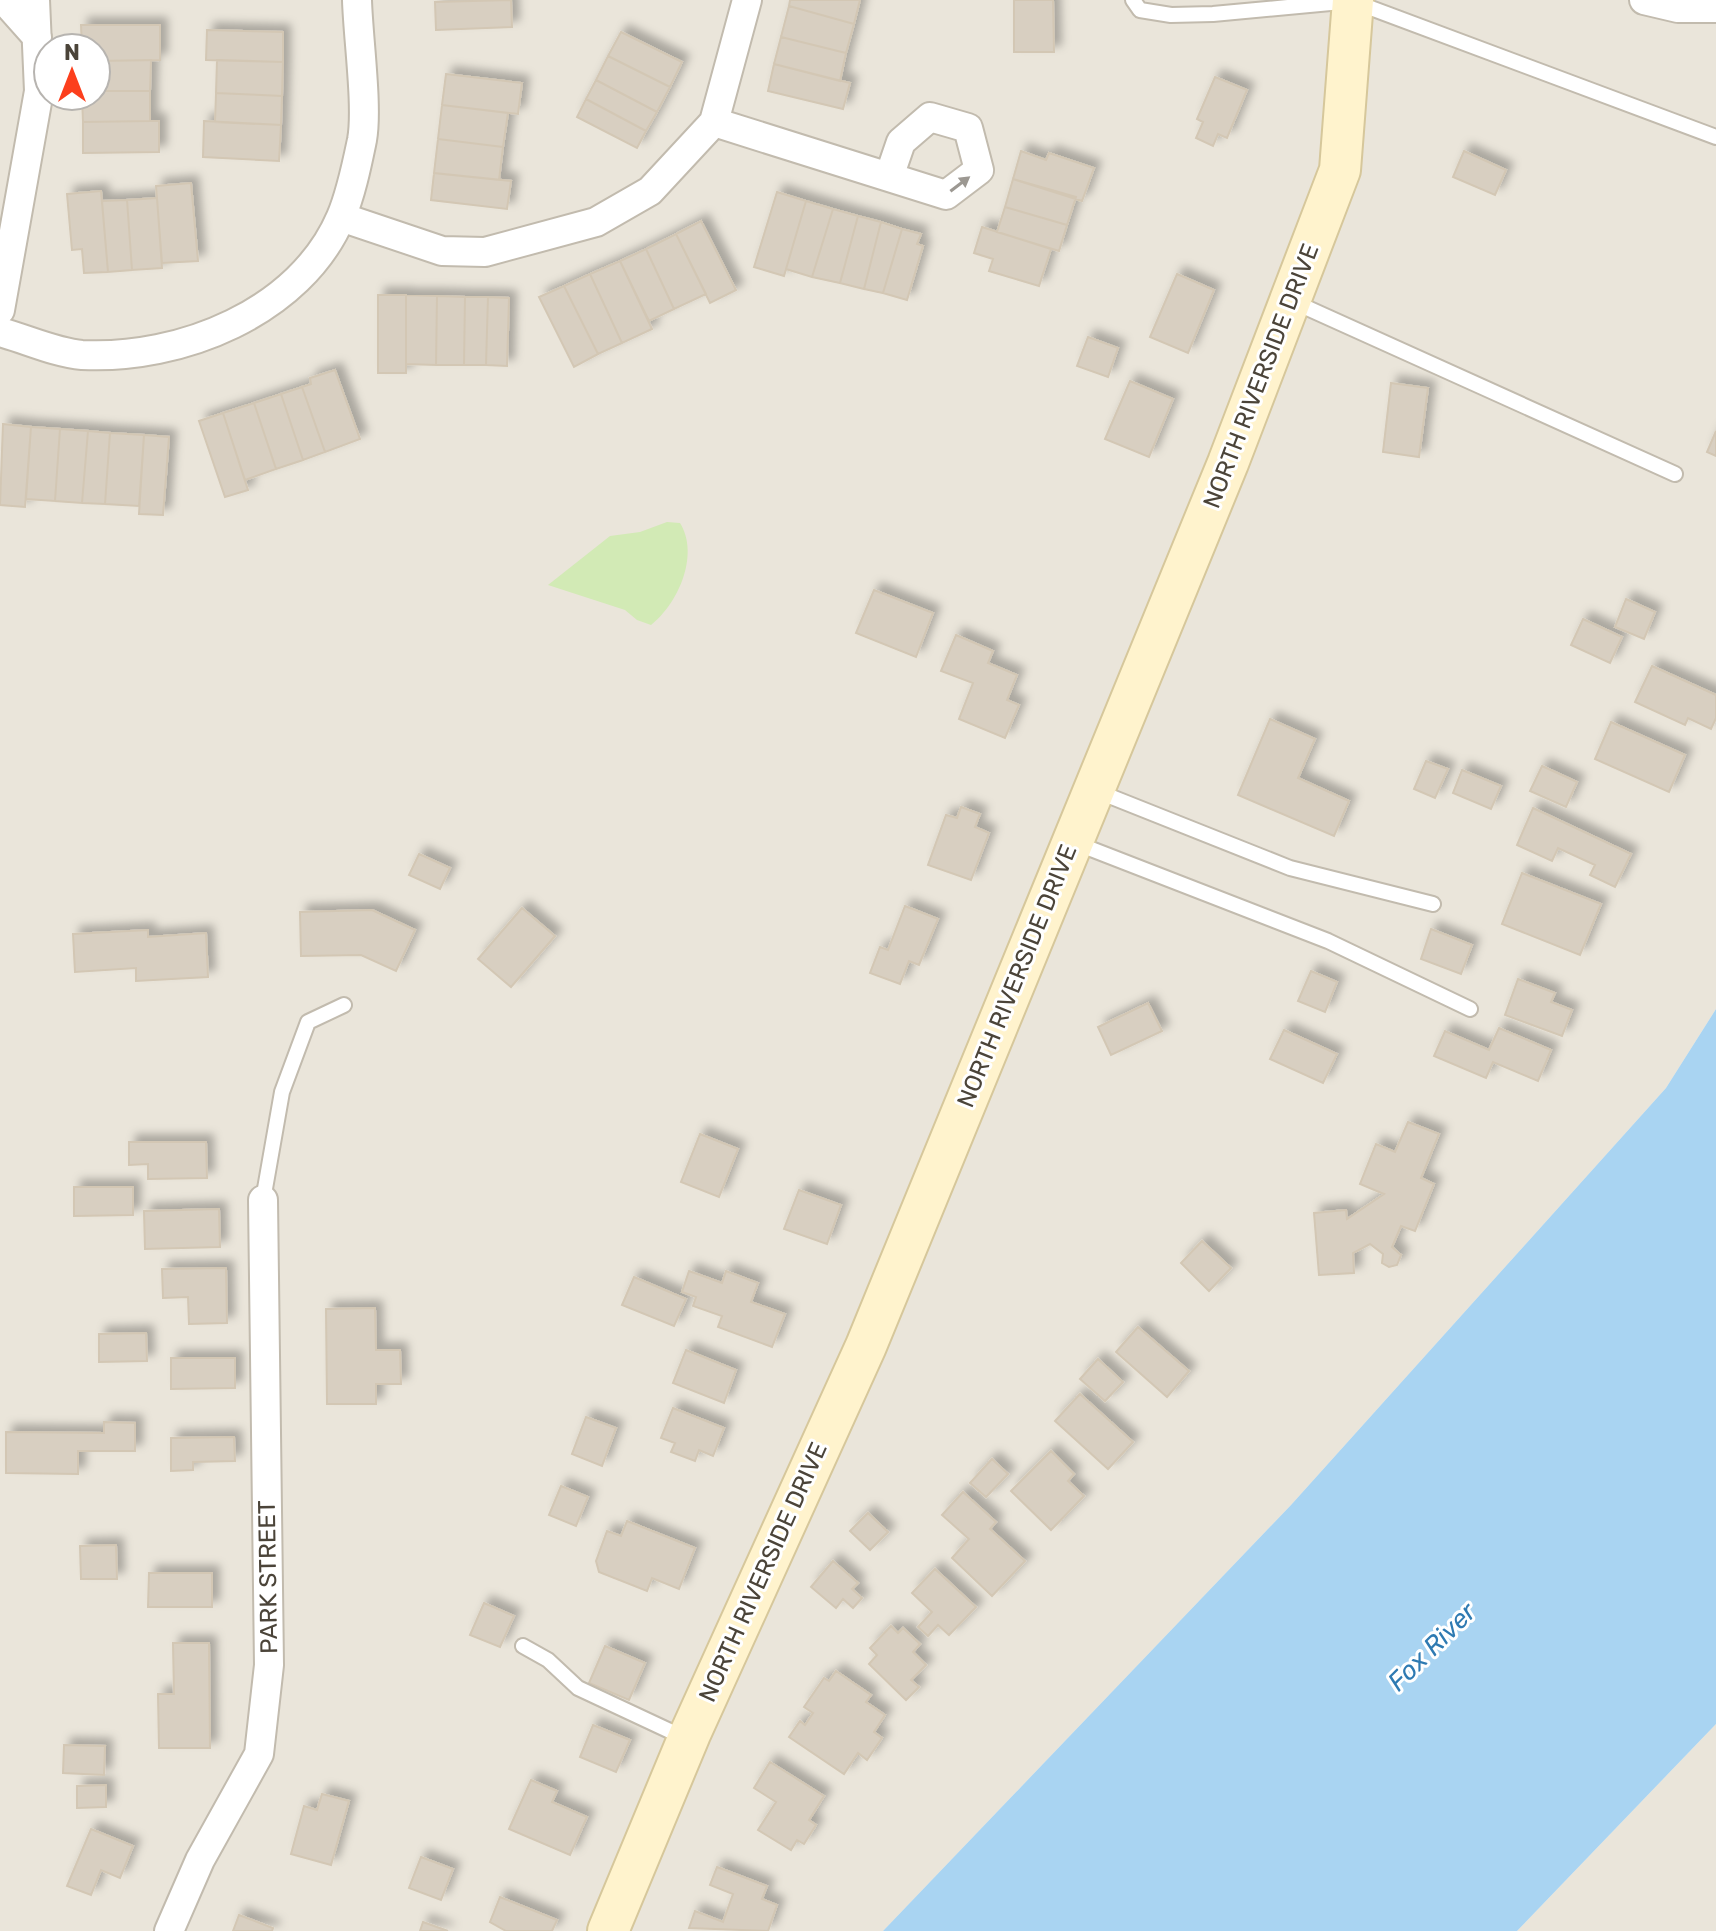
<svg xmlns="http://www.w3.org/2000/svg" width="1716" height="1931" font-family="Rubik,sans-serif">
	<defs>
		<filter id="shadow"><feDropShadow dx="7" dy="-7" stdDeviation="4" flood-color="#0004"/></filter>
	</defs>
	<rect width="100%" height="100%" fill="#f6f3ec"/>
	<!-- residential -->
	<path fill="#eae5da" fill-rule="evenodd" d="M0,0H1716V1009L1666,1088L1291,1505L883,1931H0ZM48,48H96V96H48Z
		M1716,1724V1931H1517Z"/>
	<!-- green -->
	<path fill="#d2eab5" d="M667,522L680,523C700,555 678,604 651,625L637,620L625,610L548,585L610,536L640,532Z"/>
	<!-- water -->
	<path fill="#a9d4f2" d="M1716,1009V1724L1517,1931H883L1291,1505L1666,1088Z"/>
	<!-- building -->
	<path fill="#d8cfc1" stroke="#d3c7b4" stroke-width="2" filter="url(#shadow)" d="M511,0L512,27L436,30L435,2Z
		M790,0H860L854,24L789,6Z
		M1014,0H1053L1054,52H1014Z
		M789,6L854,24L846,53L781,37Z
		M81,25H160V60L96,61V48H82Z
		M207,30L283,32V62L206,60Z
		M621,32L682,62L670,87L608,56Z
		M781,37L846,53L840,81L774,64Z
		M608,56L670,87L657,112L596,80Z
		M151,60L150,91H96V61Z
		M217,60L283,62L282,96L216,93Z
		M774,64L850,83L843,109L768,91Z
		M446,74L522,83L518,114L442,105Z
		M1215,77L1247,90L1227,138L1218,134L1213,146L1196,138L1203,122L1197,119Z
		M596,80L657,112L646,131L586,99Z
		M96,91H150V121L83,122L82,96H96Z
		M216,93L282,96L281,125L215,122Z
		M586,99L646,131L637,148L577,117Z
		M442,105L508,113L503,147L438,139Z
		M150,121H159V152L83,153V122Z
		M204,121L281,125L279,161L203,157Z
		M438,139L503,147L499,180L434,173Z
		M1021,151L1046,160L1049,153L1094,168L1082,201L1013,179Z
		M1464,151L1506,170L1495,195L1453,177Z
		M434,173L511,181L507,209L431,200Z
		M1013,179L1076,197L1067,225L1005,207Z
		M191,183L198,261L162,263L156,186Z
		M101,191L108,272L84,273L82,249L72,250L67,194Z
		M777,192L806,201L784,276L754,267Z
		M157,198L162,268L132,270L127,200Z
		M127,200L132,270L108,272L102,201Z
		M806,201L833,209L812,277L786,269Z
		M1005,207L1067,225L1059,251L997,232Z
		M833,209L858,216L840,283L812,277Z
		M858,216L881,222L864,289L840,283Z
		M701,221L736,290L710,303L676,234Z
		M881,222L902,229L883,293L864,289Z
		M982,227L1051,249L1039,286L989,271L993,259L974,253Z
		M902,229L921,234L917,244L923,246L907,300L883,293Z
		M676,234L706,294L674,309L646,249Z
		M646,249L674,309L649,321L620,261Z
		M620,261L652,329L622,343L590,274Z
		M590,274L622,343L598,354L564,286Z
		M1177,274L1214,290L1188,353L1150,337Z
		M564,286L598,354L574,367L539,297Z
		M378,295H406V373H378Z
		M406,295L437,296L436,365L406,364Z
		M437,296L465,297L464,365H436Z
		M465,297H488L486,365H464Z
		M488,297L509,298L507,366L486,365Z
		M1088,337L1118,348L1108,377L1077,366Z
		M335,370L360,439L325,452L302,387L311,384L310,378Z
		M1130,381L1173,399L1149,457L1105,439Z
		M1391,383L1428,388L1419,457L1383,452Z
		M302,387L325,452L303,460L281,394Z
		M281,394L303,460L276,469L254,403Z
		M254,403L276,469L245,480L223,413Z
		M223,413L248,490L225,497L199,421Z
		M3,424L31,427L25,507L0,505Z
		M31,427L60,429L55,501L26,499Z
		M60,429L88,431L82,503L55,501Z
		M88,431L110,433L105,504L82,503Z
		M1716,431V456L1707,452Z
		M110,433L144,435L139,506L105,504Z
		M144,435L169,437L163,515L139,514Z
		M874,590L933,613L916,657L856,633Z
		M1626,599L1655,612L1644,639L1615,627Z
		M1583,619L1622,637L1610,663L1571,645Z
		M956,635L993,651L988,663L1017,675L1007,700L1019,705L1005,738L959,719L973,683L941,671Z
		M1652,666L1716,695V718L1711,729L1688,718L1685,725L1635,702Z
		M1270,719L1315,739L1298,778L1349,801L1334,836L1238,795Z
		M1611,722L1685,755L1669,792L1595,759Z
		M1426,761L1448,769L1435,798L1414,789Z
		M1542,766L1577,782L1566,807L1530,791Z
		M1462,770L1501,786L1491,809L1453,793Z
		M961,807L980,814L975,827L989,833L971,880L928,865L946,815L957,818Z
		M1533,808L1631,854L1615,887L1590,875L1595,865L1558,848L1552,861L1517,845Z
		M419,854L450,868L440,889L409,875Z
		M1522,873L1601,904L1580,955L1502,924Z
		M905,906L938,919L919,965L909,961L900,984L870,973L880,947L888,950Z
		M522,908L555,936L511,987L478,959Z
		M372,910L415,930L396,971L361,955L301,956L300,912Z
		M1431,929L1472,945L1461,974L1421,959Z
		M148,930V937L206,933L208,977L136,981V968L75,972L73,934Z
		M1311,971L1337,982L1325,1012L1298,1001Z
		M1518,979L1555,993L1551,1002L1572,1010L1562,1036L1505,1015Z
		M1148,1003L1162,1031L1111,1055L1098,1027Z
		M1499,1028L1551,1050L1538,1081L1493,1062L1486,1078L1434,1056L1445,1031L1489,1050Z
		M1284,1030L1337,1054L1323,1083L1270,1059Z
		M1408,1122L1439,1134L1421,1178L1434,1184L1415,1231L1401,1226L1392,1247L1401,1255L1397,1265L1389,1267L1382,1263L1383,1254L1370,1244L1353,1253L1354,1273L1319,1275L1314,1213L1346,1210L1347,1219L1384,1194L1360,1184L1376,1144L1395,1152Z
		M700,1134L738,1149L719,1197L681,1182Z
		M129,1142H206L207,1178L148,1179V1164L129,1165Z
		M74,1187H133V1215L74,1216Z
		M799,1190L841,1205L827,1244L784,1229Z
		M219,1209L220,1247L145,1249L144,1211Z
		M1202,1241L1231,1268L1209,1291L1181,1263Z
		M226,1268L227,1323L189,1324L188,1297L163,1298L162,1269Z
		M689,1271L722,1283L726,1271L758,1283L751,1302L785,1314L772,1347L718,1327L722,1316L693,1306L696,1297L682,1292Z
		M634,1277L686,1299L674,1326L622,1305Z
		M375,1308L376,1350H400L401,1384H376V1404H327L326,1309Z
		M1138,1327L1189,1371L1167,1397L1116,1352Z
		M146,1333L147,1361L99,1362V1334Z
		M686,1350L736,1370L724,1403L673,1383Z
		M171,1358H235V1388L171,1389Z
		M1098,1359L1123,1382L1105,1401L1080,1379Z
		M1080,1394L1133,1442L1108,1469L1055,1421Z
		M673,1408L724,1428L713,1456L699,1450L695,1461L671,1452L675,1443L661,1438Z
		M586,1417L616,1428L602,1466L572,1454Z
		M104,1422L135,1423V1451H78V1474L6,1473V1432L104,1433Z
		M234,1437L235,1461L193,1462V1470L171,1471V1438Z
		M1051,1451L1074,1474L1068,1481L1084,1496L1051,1530L1011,1491Z
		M992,1459L1008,1474L986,1497L970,1483Z
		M561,1486L588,1497L576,1526L549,1515Z
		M963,1492L996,1522L990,1529L1025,1561L992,1596L952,1558L969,1539L942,1515Z
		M868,1513L888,1532L870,1550L850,1531Z
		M627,1521L695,1548L679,1589L652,1578L647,1591L599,1572L596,1561L607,1531L621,1536Z
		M116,1545L117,1579H81L80,1546Z
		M833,1561L858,1583L852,1589L862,1598L853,1608L843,1599L836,1608L811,1587Z
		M935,1569L976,1607L949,1635L938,1625L928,1636L918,1627L932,1612L912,1593Z
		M149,1573H212V1607H148Z
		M484,1603L514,1616L500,1647L470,1635Z
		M891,1626L898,1633L903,1628L920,1644L913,1652L926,1665L911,1680L919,1687L906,1700L869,1664L877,1655L870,1648Z
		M173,1643H209L210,1748H159L158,1694H174Z
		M605,1646L645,1663L629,1700L589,1683Z
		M836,1671L871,1695L866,1702L885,1715L874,1732L882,1738L867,1760L858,1753L844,1774L789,1737L800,1721L805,1725L813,1713L804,1707L824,1678L829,1681Z
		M593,1725L630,1740L616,1772L580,1757Z
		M64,1745L105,1746L104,1775L63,1773Z
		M770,1762L824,1796L809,1820L816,1825L804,1844L797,1840L791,1850L758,1830L776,1802L754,1788Z
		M531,1780L557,1791L552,1802L587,1817L570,1855L509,1829Z
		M106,1785V1807L77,1808V1786Z
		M322,1794L349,1801L331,1865L291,1854L304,1806L317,1810Z
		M91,1829L133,1846L120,1878L101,1870L91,1895L67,1886Z
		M421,1857L453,1869L441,1900L409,1888Z
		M717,1867L767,1886L762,1899L777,1905L768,1931L689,1928L695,1911L723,1922L733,1894L710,1885Z
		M500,1897L557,1920L552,1931H506L490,1922Z
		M239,1915L273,1928L272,1931H233Z
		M423,1922L448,1931H420Z"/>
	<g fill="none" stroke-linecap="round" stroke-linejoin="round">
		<defs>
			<path id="lane" d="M1133,0L1140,10L1171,15L1213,14L1352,1L1716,137
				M1294,302L1675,474
				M1094,790L1290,868L1433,904
				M1073,842L1328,941L1470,1009
				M263,1200L282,1092L308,1022L344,1005
				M523,1646L548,1660L578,1688L687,1739"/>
			<path id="street" d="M4,0L37,37
				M1644,0L1678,8H1716
				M714,122L946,195L979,170L968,128L930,117L901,142L889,177
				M341,217L442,251L485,252L596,222L650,191L714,122L747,0
				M0,310L39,91L35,0
				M0,332C26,339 56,353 82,355C180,360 300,313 341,217C351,194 357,164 362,140C368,107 358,37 357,0
				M169,1931L200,1860L259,1754L269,1665L263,1200"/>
			<path id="secondary" d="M608,1931L690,1734L866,1346L1228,463L1340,170L1353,0"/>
		</defs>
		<!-- lane casing -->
		<use href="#lane" stroke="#c2bbae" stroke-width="18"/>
		<!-- street casing -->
		<use href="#street" stroke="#c2bbae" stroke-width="32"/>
		<!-- secondary casing -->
		<use href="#secondary" stroke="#d6c79b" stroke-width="44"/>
		<!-- lane -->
		<use href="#lane" stroke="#fff" stroke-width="14"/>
		<!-- street -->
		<use href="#street" stroke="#fff" stroke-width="28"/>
		<!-- secondary -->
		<use href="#secondary" stroke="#fff3cd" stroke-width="40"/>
	</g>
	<!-- one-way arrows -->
	<defs><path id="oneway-solid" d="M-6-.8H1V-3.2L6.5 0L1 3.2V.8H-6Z" transform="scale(2)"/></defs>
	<use fill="#9c9892" href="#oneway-solid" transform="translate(960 184) rotate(-37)"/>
	<g text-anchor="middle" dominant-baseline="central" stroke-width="6" stroke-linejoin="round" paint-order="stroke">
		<!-- street labels -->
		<g font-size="24" fill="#4b4439" stroke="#fff">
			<text transform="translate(1261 376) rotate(-69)">NORTH RIVERSIDE DRIVE</text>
			<text transform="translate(1017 976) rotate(-68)">NORTH RIVERSIDE DRIVE</text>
			<text transform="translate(763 1572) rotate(-66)">NORTH RIVERSIDE DRIVE</text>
			<text transform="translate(268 1577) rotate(-91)">PARK STREET</text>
		</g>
		<!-- water labels -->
		<g font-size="26" font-style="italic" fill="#2e7ab2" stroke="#fff">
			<text transform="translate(1432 1647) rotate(-45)">Fox River</text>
		</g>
	</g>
	<!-- north arrow -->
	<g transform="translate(72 72)"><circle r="38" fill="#ffffff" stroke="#b7b4b0" stroke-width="2"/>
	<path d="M0-6L14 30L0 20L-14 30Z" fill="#fc3f1d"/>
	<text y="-12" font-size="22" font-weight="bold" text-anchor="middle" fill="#4b4439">N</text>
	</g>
</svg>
